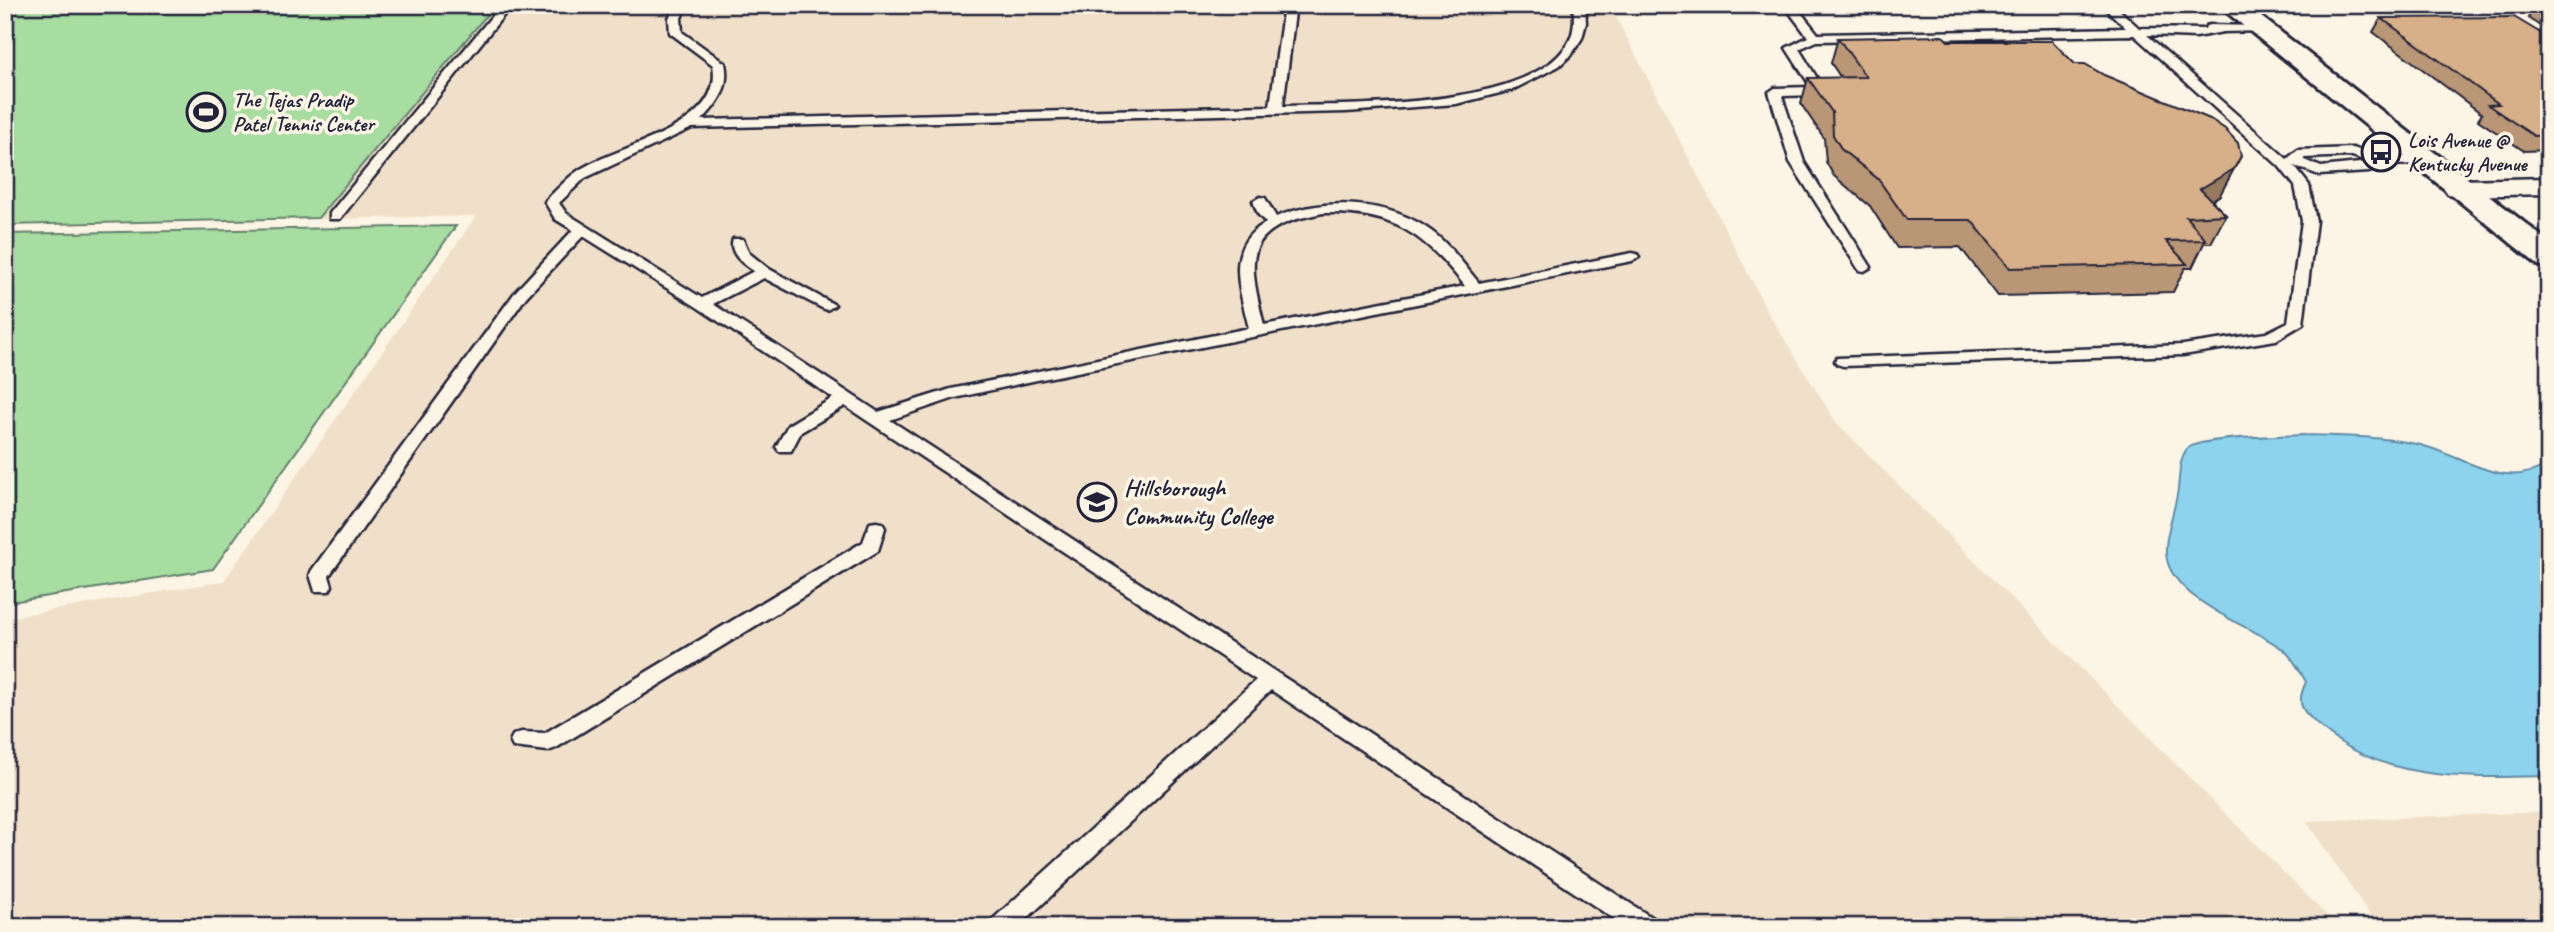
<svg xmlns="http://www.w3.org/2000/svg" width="2554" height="932" font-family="Caveat,sans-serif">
	<rect width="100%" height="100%" fill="#fcf5e5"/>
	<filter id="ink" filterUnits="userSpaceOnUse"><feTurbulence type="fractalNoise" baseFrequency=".0143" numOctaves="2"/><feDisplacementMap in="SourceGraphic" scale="14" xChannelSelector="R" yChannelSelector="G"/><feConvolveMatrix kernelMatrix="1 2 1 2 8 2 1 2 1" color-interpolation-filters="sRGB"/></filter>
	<g filter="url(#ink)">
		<!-- built -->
		<path fill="#f1e0c9" d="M5,5H1610L1770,316L1836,422L2338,927H5V618L224,581L476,216L5,225Z
			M2549,812V927H2378L2306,821Z"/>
		<!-- green -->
		<path fill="#a7dda1" stroke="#64806e" stroke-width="2" d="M5,5H495L318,218L5,225Z
			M456,226L213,569L5,603V234Z"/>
		<!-- water -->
		<path fill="#8dd3ee" stroke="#628ca6" stroke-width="2" d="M2302,435C2341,436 2378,436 2416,444C2461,453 2504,494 2549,463V776C2469,778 2383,783 2319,726C2302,710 2295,705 2306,682C2300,671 2294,659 2285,651C2253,625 2162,599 2166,547C2167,530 2174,512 2177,495C2180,481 2178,460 2187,449C2197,437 2283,436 2302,435Z"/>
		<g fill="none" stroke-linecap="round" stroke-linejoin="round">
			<defs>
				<path id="lane" d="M501,5H512L340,219H330V213Z
					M676,5H687L681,18L682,32L725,63C730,87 719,103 702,120L1270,106L1284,5H1296L1283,106C1348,104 1541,110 1571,37C1575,26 1574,16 1573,5H1585L1586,23L1582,38L1572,54L1559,66L1512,90L1456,104L1346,112L692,128L585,178L559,203L566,213L702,298L754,271C743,264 728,253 733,239H743L749,253L769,269L835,305L827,310L822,308L764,278L713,304L878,412L951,389L1249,328C1240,290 1223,246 1266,223L1258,214L1253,201L1260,197L1265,198L1276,217C1324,197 1389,200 1431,231C1450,245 1464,265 1479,283L1632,253L1637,254L1639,257L1632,261L1037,380L955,398L890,420L1654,919L1658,927H1626L1271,690L1018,927H989L993,919L1256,680L845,406L801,432L791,451H779L776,447L788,425L833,398L697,307L583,236L526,297L329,576L332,586L329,591H315L310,575L312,570L516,291L573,230L555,219L545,202L547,199C556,191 565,180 575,173C614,144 725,131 713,65L670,33L669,18ZM1323,213C1392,211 1423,233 1465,286L1264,325C1247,256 1242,228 1323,213Z
					M1784,5H1795L1818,34L2126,28L2102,5H2114L2139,28L2205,29L2206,26L2210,25L2259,26L2263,27V31L2223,32L2196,37L2147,35L2287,159L2298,150L2353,148L2380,157L2423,156L2430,160L2423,164L2382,165L2369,172L2319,175L2294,166L2309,185L2316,221L2303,324L2276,340L2183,355L1843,366L1837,364L1835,361L1837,358L2183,345L2266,333L2288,322L2302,221L2295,186L2279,166L2134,35L1817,41L1799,49L1825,91L1819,95L1782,96L1804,162L1871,267L1864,271L1859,270L1790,162L1769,92L1775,88L1811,87L1786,48L1808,37ZM2352,156L2369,162L2321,167L2304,160V158Z
					M876,522L882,523L885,528L878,551L556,748L548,751L513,747L510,741L513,735L521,732L545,733L863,542L870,523Z"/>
				<path id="street" d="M2549,178V194L2458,196L2448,194L2444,188L2448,182L2458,180Z"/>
				<path id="secondary" d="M2218,5H2246L2549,242V268L2538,265Z"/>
			</defs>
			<!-- lane casing -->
			<use href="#lane" stroke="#22223b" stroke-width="5"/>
			<!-- street casing -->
			<use href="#street" stroke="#22223b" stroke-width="5"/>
			<!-- secondary casing -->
			<use href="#secondary" stroke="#22223b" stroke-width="6"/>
			<!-- lane -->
			<use href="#lane" fill="#fcf5e5" fill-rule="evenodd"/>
			<!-- street -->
			<use href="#street" fill="#fcf5e5" fill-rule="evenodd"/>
			<!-- secondary -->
			<use href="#secondary" fill="#fcf5e5" fill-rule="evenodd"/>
		</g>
		<!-- wall -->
		<path fill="#b99675" stroke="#22223b" stroke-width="2" d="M2536,5H2549V32L2528,18Z
			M2381,18L2549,38V150L2524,151L2478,120L2482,114L2373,32Z
			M1838,38L1948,41L2075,64L2220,195L2212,201L2226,215L2211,243H2204L2192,268H2185L2173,292L1998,296L1960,247L1897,248L1870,206L1834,176L1826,162L1824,138L1801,104L1808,78H1841L1831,63Z"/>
		<!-- shaded-wall -->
		<path fill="#967a5f" stroke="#22223b" stroke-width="2" d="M2241,156L2220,195L2186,216L2200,189Z"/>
		<!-- building -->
		<path fill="#d7af88" stroke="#22223b" stroke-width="2" d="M2538,5H2549V12Z
			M2514,17L2549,38V135L2534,136L2488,105L2499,104L2381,18Z
			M1943,36L1948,41H2052L2075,64H2085L2104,75L2210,119L2225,129L2238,143L2241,156L2234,169L2200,189L2226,215L2186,217L2206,240L2166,241L2187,264L2010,268L1971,220H1907L1878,179L1842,150L1833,135L1832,112L1808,78L1866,77L1838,38Z"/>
	</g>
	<!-- icons -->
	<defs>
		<symbol id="stadium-ring" viewBox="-11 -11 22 22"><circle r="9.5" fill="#fcf5e5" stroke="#22223b" stroke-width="1.5"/><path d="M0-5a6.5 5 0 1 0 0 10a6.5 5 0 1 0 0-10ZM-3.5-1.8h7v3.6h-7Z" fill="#22223b"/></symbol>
		<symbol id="bus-ring" viewBox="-11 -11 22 22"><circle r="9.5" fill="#fcf5e5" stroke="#22223b" stroke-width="1.5"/><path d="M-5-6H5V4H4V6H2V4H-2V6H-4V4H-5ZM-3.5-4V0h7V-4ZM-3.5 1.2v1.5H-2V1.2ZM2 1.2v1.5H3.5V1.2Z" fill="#22223b"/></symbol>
		<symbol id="university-ring" viewBox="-11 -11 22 22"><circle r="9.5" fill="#fcf5e5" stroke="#22223b" stroke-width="1.5"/><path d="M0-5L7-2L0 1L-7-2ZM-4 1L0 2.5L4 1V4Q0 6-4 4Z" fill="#22223b"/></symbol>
	</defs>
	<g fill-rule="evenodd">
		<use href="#stadium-ring" x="184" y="90" width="44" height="44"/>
		<use href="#bus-ring" x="2359" y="130" width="44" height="44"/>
		<use href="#university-ring" x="1075" y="480" width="44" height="44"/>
	</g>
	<g text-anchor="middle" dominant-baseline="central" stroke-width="7" stroke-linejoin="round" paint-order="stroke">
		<!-- far-poi labels -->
		<g font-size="21" font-weight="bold" fill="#22223b" stroke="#fcf5e5" text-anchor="start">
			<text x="233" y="100">The Tejas Pradip<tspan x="233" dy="24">Patel Tennis Center</tspan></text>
			<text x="2408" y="140">Lois Avenue @<tspan x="2408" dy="24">Kentucky Avenue</tspan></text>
		</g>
		<!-- poi labels -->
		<g font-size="24" font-weight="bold" fill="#22223b" stroke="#fcf5e5" text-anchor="start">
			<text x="1124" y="488">Hillsborough<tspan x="1124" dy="28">Community College</tspan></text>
		</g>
	</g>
	<!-- margin -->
	<rect width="2554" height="932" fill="none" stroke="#fcf5e5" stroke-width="28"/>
	<rect x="14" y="14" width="2526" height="904" fill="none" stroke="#22223b" stroke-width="2.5" filter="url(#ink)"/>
</svg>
